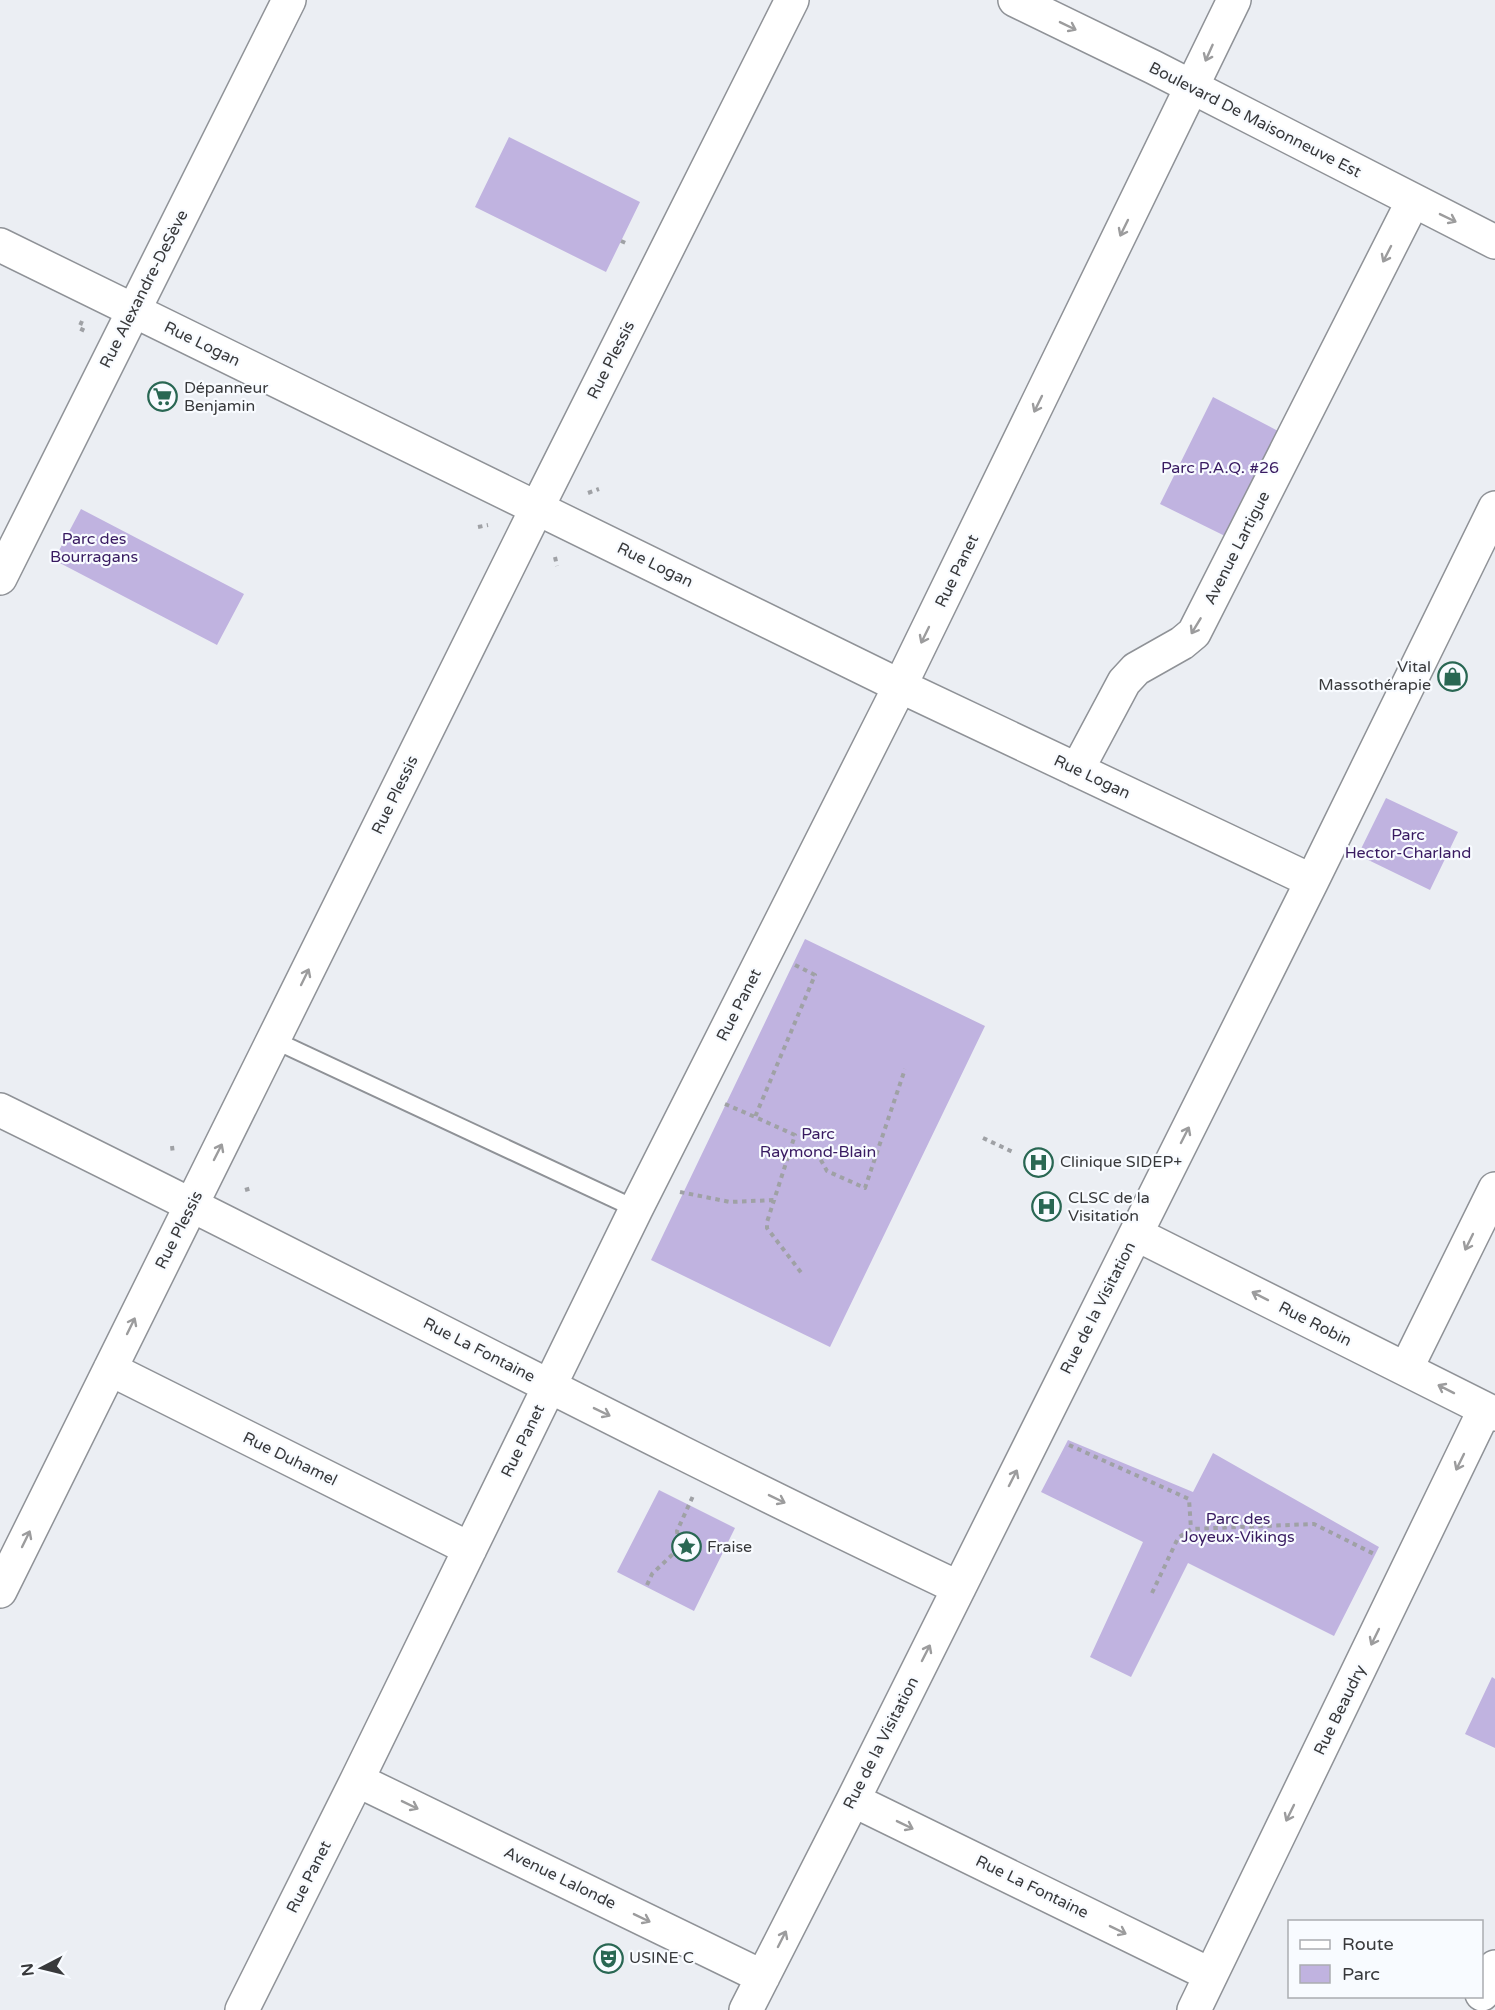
<svg xmlns="http://www.w3.org/2000/svg" width="1495" height="2010" font-family="'Varela Round',sans-serif">
	<rect width="100%" height="100%" fill="#ebeef3"/>
	<!-- green -->
	<path fill="#c0b3e0" d="M509,137L640,202L606,272L475,207Z
		M1213,397L1280,432L1225,536L1160,504Z
		M81,509L244,594L217,645L54,560Z
		M1386,798L1458,832L1430,890L1358,855Z
		M805,939L985,1026L830,1347L651,1260Z
		M1068,1440L1193,1492L1213,1453L1379,1547L1334,1636L1188,1563L1131,1677L1090,1657L1143,1542L1041,1492Z
		M659,1490L735,1528L694,1611L617,1572Z
		M1492,1677L1495,1679V1748L1465,1734Z"/>
	<g fill="none" stroke-linecap="round" stroke-linejoin="round">
		<defs>
			<path id="service" d="M274,1040L636,1209"/>
			<path id="minor" d="M0,245L900,686L1312,881
				M0,578L289,0
				M1077,770L1124,682L1136,669L1182,643L1194,633L1413,201
				M0,1110C321,1267 636,1435 959,1588
				M1136,1234L1495,1414
				M110,1369L470,1549
				M1406,1369L1495,1189
				M0,1591L537,508L792,0
				M357,1780L763,1977
				M853,1800L1211,1975
				M1482,1994L1495,1967
				M242,2010L357,1780L636,1209L900,686L1234,0
				M746,2010L853,1800L1312,881L1495,508
				M1194,2010L1485,1409"/>
			<path id="tertiary" d="M1015,0L1153,67L1495,242"/>
		</defs>
		<!-- service casing -->
		<use href="#service" stroke="#8f9297" stroke-width="20"/>
		<!-- minor casing -->
		<use href="#minor" stroke="#8f9297" stroke-width="36"/>
		<!-- tertiary casing -->
		<use href="#tertiary" stroke="#8f9297" stroke-width="36"/>
		<!-- path -->
		<path stroke="#9fa1a5" stroke-width="4" stroke-dasharray="4.5 4.5" stroke-linecap="butt" d="M621,241L628,244
			M82,321L79,328L87,332
			M588,493L599,489
			M478,527L488,525
			M555,557L557,566
			M795,965L815,975L755,1117L795,1135L767,1222V1228L803,1275
			M725,1104L755,1117
			M983,1138L1015,1153
			M172,1146L173,1154
			M789,1157L817,1153L827,1171L865,1188L905,1069
			M245,1190L252,1188
			M680,1192L730,1202L775,1200
			M1069,1445L1189,1499L1191,1529
			M647,1585L652,1574L675,1552L679,1545L677,1531L693,1496
			M1152,1593L1178,1538L1191,1529L1314,1524L1376,1555"/>
		<!-- service -->
		<use href="#service" stroke="#fff" stroke-width="16"/>
		<!-- minor -->
		<use href="#minor" stroke="#fff" stroke-width="33"/>
		<!-- tertiary -->
		<use href="#tertiary" stroke="#fff" stroke-width="33"/>
	</g>
	<!-- one-way arrows -->
	<defs><path id="oneway-shaft" d="M-6 0H5M1.5-3L5.5 0L1.5 3" fill="none" stroke-width="1.6" stroke-linecap="round" stroke-linejoin="round" transform="scale(1.5)"/></defs>
	<g stroke="#9c9c9d">
		<use href="#oneway-shaft" transform="translate(1068 26) rotate(26)"/>
		<use href="#oneway-shaft" transform="translate(1209 53) rotate(114)"/>
		<use href="#oneway-shaft" transform="translate(1448 218) rotate(26)"/>
		<use href="#oneway-shaft" transform="translate(1124 228) rotate(116)"/>
		<use href="#oneway-shaft" transform="translate(1387 254) rotate(117)"/>
		<use href="#oneway-shaft" transform="translate(1038 404) rotate(116)"/>
		<use href="#oneway-shaft" transform="translate(1196 626) rotate(121)"/>
		<use href="#oneway-shaft" transform="translate(925 635) rotate(116)"/>
		<use href="#oneway-shaft" transform="translate(305 977) rotate(-64)"/>
		<use href="#oneway-shaft" transform="translate(1185 1135) rotate(-63)"/>
		<use href="#oneway-shaft" transform="translate(218 1152) rotate(-63)"/>
		<use href="#oneway-shaft" transform="translate(1469 1242) rotate(116)"/>
		<use href="#oneway-shaft" transform="translate(1260 1296) rotate(-153)"/>
		<use href="#oneway-shaft" transform="translate(131 1326) rotate(-64)"/>
		<use href="#oneway-shaft" transform="translate(1446 1389) rotate(-153)"/>
		<use href="#oneway-shaft" transform="translate(602 1412) rotate(26)"/>
		<use href="#oneway-shaft" transform="translate(1460 1462) rotate(116)"/>
		<use href="#oneway-shaft" transform="translate(1013 1478) rotate(-63)"/>
		<use href="#oneway-shaft" transform="translate(777 1499) rotate(26)"/>
		<use href="#oneway-shaft" transform="translate(26 1539) rotate(-64)"/>
		<use href="#oneway-shaft" transform="translate(1375 1637) rotate(116)"/>
		<use href="#oneway-shaft" transform="translate(926 1653) rotate(-63)"/>
		<use href="#oneway-shaft" transform="translate(410 1805) rotate(26)"/>
		<use href="#oneway-shaft" transform="translate(1290 1813) rotate(116)"/>
		<use href="#oneway-shaft" transform="translate(905 1825) rotate(26)"/>
		<use href="#oneway-shaft" transform="translate(642 1918) rotate(26)"/>
		<use href="#oneway-shaft" transform="translate(1118 1930) rotate(26)"/>
		<use href="#oneway-shaft" transform="translate(782 1939) rotate(-63)"/>
	</g>
	<!-- icons -->
	<defs>
		<symbol id="supermarket-ring" viewBox="-11 -11 22 22"><circle r="9.5" fill="#f8fbff" stroke="#296753" stroke-width="1.5"/><path d="M-6-5.5h2.5l.6 2H6L4.5 2H-2.5L-4.4-4H-6ZM-1.5 3.2a1.3 1.3 0 1 0 .1 0ZM3 3.2a1.3 1.3 0 1 0 .1 0Z" fill="#296753"/></symbol>
		<symbol id="shop-ring" viewBox="-11 -11 22 22"><circle r="9.5" fill="#f8fbff" stroke="#296753" stroke-width="1.5"/><path d="M-5-2.5h2.3a2.7 3.5 0 0 1 5.4 0H5L5.5 6h-11ZM-1.5-2.5h3a1.5 2.3 0 0 0-3 0Z" fill="#296753"/></symbol>
		<symbol id="hospital-ring" viewBox="-11 -11 22 22"><circle r="9.5" fill="#f8fbff" stroke="#296753" stroke-width="1.5"/><path d="M-5-5h3v3.5h4V-5h3V5h-3V1.5h-4V5h-3Z" fill="#296753"/></symbol>
		<symbol id="sight-ring" viewBox="-11 -11 22 22"><circle r="9.5" fill="#f8fbff" stroke="#296753" stroke-width="1.5"/><path d="M0-6L1.8-2.2L6-1.7L2.9 1.2L3.7 5.4L0 3.3L-3.7 5.4L-2.9 1.2L-6-1.7L-1.8-2.2Z" fill="#296753"/></symbol>
		<symbol id="theatre-ring" viewBox="-11 -11 22 22"><circle r="9.5" fill="#f8fbff" stroke="#296753" stroke-width="1.5"/><path d="M-5-5.5Q0-4 5-5.5V0Q5 5 0 6Q-5 5-5 0ZM-3.3-2.5H-1v1.5H-3.3ZM1-2.5H3.3v1.5H1ZM-2.8 1Q0 5.5 2.8 1Z" fill="#296753"/></symbol>
	</defs>
	<g fill-rule="evenodd">
		<use href="#supermarket-ring" x="146" y="380" width="33" height="33"/>
		<use href="#shop-ring" x="1436" y="660" width="33" height="33"/>
		<use href="#hospital-ring" x="1022" y="1146" width="33" height="33"/>
		<use href="#hospital-ring" x="1030" y="1190" width="33" height="33"/>
		<use href="#sight-ring" x="670" y="1530" width="33" height="33"/>
		<use href="#theatre-ring" x="592" y="1942" width="33" height="33"/>
	</g>
	<g text-anchor="middle" dominant-baseline="central" stroke-width="4.5" stroke-linejoin="round" paint-order="stroke">
		<!-- street labels -->
		<g font-size="16" fill="#38393b" stroke="#f8fbff">
			<text transform="translate(1255 120) rotate(27)">Boulevard De Maisonneuve Est</text>
			<text transform="translate(144 289) rotate(-63)">Rue Alexandre-DeSève</text>
			<text transform="translate(202 344) rotate(26)">Rue Logan</text>
			<text transform="translate(611 360) rotate(-63)">Rue Plessis</text>
			<text transform="translate(1237 548) rotate(-63)">Avenue Lartigue</text>
			<text transform="translate(655 565) rotate(26)">Rue Logan</text>
			<text transform="translate(957 571) rotate(-64)">Rue Panet</text>
			<text transform="translate(1092 777) rotate(25)">Rue Logan</text>
			<text transform="translate(395 795) rotate(-64)">Rue Plessis</text>
			<text transform="translate(739 1005) rotate(-63)">Rue Panet</text>
			<text transform="translate(179 1230) rotate(-63)">Rue Plessis</text>
			<text transform="translate(1098 1308) rotate(-63)">Rue de la Visitation</text>
			<text transform="translate(1315 1324) rotate(27)">Rue Robin</text>
			<text transform="translate(479 1350) rotate(27)">Rue La Fontaine</text>
			<text transform="translate(523 1441) rotate(-64)">Rue Panet</text>
			<text transform="translate(290 1459) rotate(26)">Rue Duhamel</text>
			<text transform="translate(1340 1710) rotate(-64)">Rue Beaudry</text>
			<text transform="translate(881 1743) rotate(-63)">Rue de la Visitation</text>
			<text transform="translate(309 1877) rotate(-63)">Rue Panet</text>
			<text transform="translate(560 1878) rotate(26)">Avenue Lalonde</text>
			<text transform="translate(1032 1887) rotate(26)">Rue La Fontaine</text>
		</g>
		<!-- poi labels -->
		<g font-size="16" fill="#38393b" stroke="#f8fbff" text-anchor="start">
			<text x="184" y="388">Dépanneur<tspan x="184" dy="18">Benjamin</tspan></text>
			<text x="1431" y="667" text-anchor="end">Vital<tspan x="1431" dy="18">Massothérapie</tspan></text>
			<text x="1060" y="1162">Clinique SIDEP+</text>
			<text x="1068" y="1198">CLSC de la<tspan x="1068" dy="18">Visitation</tspan></text>
			<text x="707" y="1547">Fraise</text>
			<text x="629" y="1958">USINE C</text>
		</g>
		<!-- park labels -->
		<g font-size="16" fill="#381a61" stroke="#f8fbff">
			<text x="1220" y="468">Parc P.A.Q. #26</text>
			<text x="94" y="539">Parc des<tspan x="94" dy="18">Bourragans</tspan></text>
			<text x="1408" y="835">Parc<tspan x="1408" dy="18">Hector-Charland</tspan></text>
			<text x="818" y="1134">Parc<tspan x="818" dy="18">Raymond-Blain</tspan></text>
			<text x="1238" y="1519">Parc des<tspan x="1238" dy="18">Joyeux-Vikings</tspan></text>
		</g>
	</g>
	<!-- legend -->
	<rect x="1288" y="1920" width="195" height="78" fill="#f8fbff" stroke="#abadb1" stroke-width="1.5"/>
	<rect x="1300" y="1940" width="30" height="9" fill="#ffffff" stroke="#abadb1" stroke-width="1.5"/>
	<text x="1342" y="1950" font-size="18" fill="#38393b">Route</text>
	<rect x="1300" y="1965" width="30" height="18" fill="#c0b3e0" stroke="#abadb1" stroke-width="1.5"/>
	<text x="1342" y="1980" font-size="18" fill="#38393b">Parc</text>
	<!-- north arrow -->
	<g transform="translate(42 1968) rotate(263)" stroke="#f8fbff" stroke-width="4.5" paint-order="stroke">
	<path d="M0-4.5L10 22L0 15L-10 22Z" fill="#38393b"/>
	<text y="-9" font-size="16" font-weight="bold" text-anchor="middle" fill="#38393b">N</text>
	</g>
</svg>
